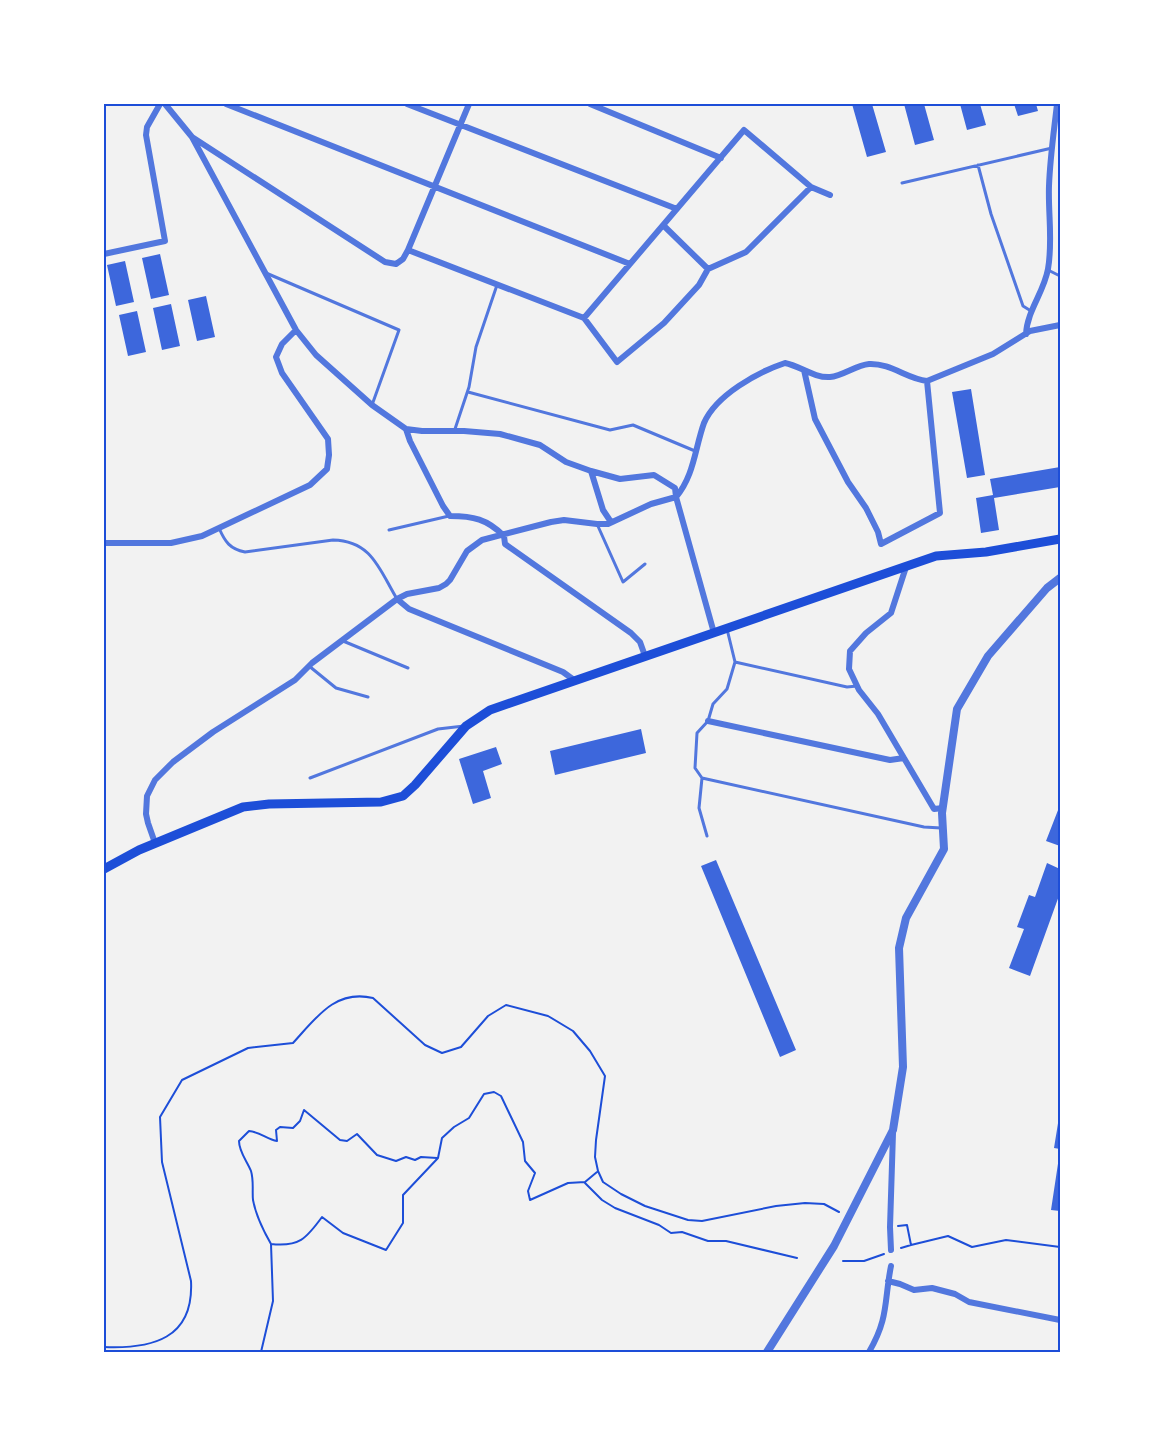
<svg xmlns="http://www.w3.org/2000/svg" width="1164" height="1456" font-family="Lato,sans-serif">
	<rect width="100%" height="100%" fill="#f2f2f2"/>
	<!-- building -->
	<path fill="#3d67dc" d="M852,104H872L886,152L867,157Z
		M904,104H924L934,140L915,145Z
		M960,104H980L986,125L967,130Z
		M1014,104H1036L1038,111L1018,116Z
		M160,254L169,295L151,299L142,258Z
		M125,261L134,302L116,306L107,265Z
		M206,296L215,337L197,341L188,300Z
		M171,304L180,346L162,350L153,308Z
		M137,311L146,352L128,356L119,315Z
		M971,389L985,475L967,478L952,392Z
		M1060,467V487L994,498L999,530L981,533L976,498L993,495L990,479Z
		M641,729L646,753L555,775L550,751Z
		M496,747L502,764L483,771L491,798L473,804L459,759Z
		M1060,805V846L1046,841Z
		M716,860L796,1050L780,1057L701,866Z
		M1047,863L1060,869V893L1030,976L1009,968L1024,929L1017,927L1029,895L1035,897Z
		M1059,1117H1060V1149L1054,1148Z
		M1059,1157H1060V1211L1051,1210Z"/>
	<g fill="none" stroke-linecap="round" stroke-linejoin="round">
		<!-- path -->
		<path stroke="#1d4ed8" stroke-width="2" d="M585,1183L602,1200L615,1208L659,1225L671,1233L682,1232L708,1241H726L797,1258
			M898,1226L907,1225L911,1245L901,1248
			M271,1244C263,1230 256,1216 253,1200C252,1191 254,1181 251,1171C247,1161 239,1152 239,1141L249,1131C260,1132 267,1139 277,1141L276,1130L280,1127L293,1128L300,1121L304,1110L340,1140L347,1141L357,1134L377,1155L396,1161L406,1157L415,1160L421,1157L437,1158
			M911,1245L948,1236L972,1247L1006,1240L1060,1247
			M843,1261H864L884,1254
			M104,1347C152,1349 194,1339 191,1281L162,1162L160,1117L182,1080L248,1048L293,1043C316,1018 335,989 373,998L425,1045L442,1053L461,1047L488,1016L506,1005L548,1016L573,1031L590,1051L605,1076L596,1140L595,1157L598,1171L603,1182L621,1194L645,1206L688,1220L702,1221L776,1206L805,1203L824,1204L839,1212
			M261,1352L273,1301L271,1244C299,1247 306,1239 322,1217L343,1233L386,1250L403,1223V1195L438,1158L442,1138L454,1127L469,1118L484,1094L494,1092L501,1096L523,1142L525,1161L535,1173L528,1191L530,1200L568,1183L585,1182L597,1172"/>
		<!-- service -->
		<path stroke="#5277de" stroke-width="3" d="M978,165L991,214L1023,306L1031,311
			M902,183L1052,148
			M1048,270L1060,276
			M266,273L399,330L372,405
			M468,392L610,430L633,425L695,451
			M455,429L469,387L476,347L497,285
			M597,524L623,582L645,564
			M219,528C225,542 230,549 245,552L333,540C372,541 379,569 397,599
			M389,530L449,516
			M343,641L408,668
			M735,662L847,687L857,686
			M309,666L336,688L368,697
			M310,778L438,729L464,726
			M702,778L924,827L941,828
			M707,836L699,808L702,778L695,768L697,733L708,721L713,704L727,689L735,662L727,629"/>
		<!-- minor -->
		<path stroke="#5277de" stroke-width="6" d="M165,104L192,137L296,330L316,355L372,405L406,429L410,441L443,506L450,516C473,516 487,519 504,536
			M226,104L630,264
			M407,104L677,209
			M590,104L721,158
			M192,137L385,262L396,264L403,259L408,250L584,318L617,362L664,323L699,285L708,269L746,252L811,187
			M663,225L708,269
			M408,250L469,104
			M104,254L165,241L146,135L147,127L160,104
			M584,318L744,130L811,187L830,195
			M1026,334C1027,311 1044,292 1048,269C1053,241 1048,214 1049,186C1050,158 1054,131 1057,104
			M804,370L815,419L848,482L866,508L878,532L881,544L940,513L927,381
			M406,429L422,431H464L500,434L540,445L566,462L591,471L620,479L654,475L675,488L676,497
			M591,471L603,510L611,522
			M676,497C694,476 695,448 704,423C716,395 758,372 785,363C800,366 814,378 830,377C843,376 856,365 869,364C891,363 907,379 927,381L993,354L1030,331L1060,325
			M504,536L505,544L631,633L640,642L645,656
			M104,543H171L202,536L310,485L327,469L329,455L328,439L282,373L276,357L282,344L296,330
			M906,567L891,613L866,633L850,651L849,669L859,690L878,714L934,809L943,808
			M397,599L409,609L563,672L574,680
			M708,721L890,760L904,758
			M155,843L148,823L146,814L147,796L155,780L173,762L213,732L295,680L312,663L397,599L407,594L439,588L446,584L450,580L467,551L482,540L551,522L564,520L597,524H608L651,504L676,497L714,633
			M891,1250L890,1227L893,1133
			M888,1281L900,1284L914,1290L932,1288L955,1294L969,1302L1060,1320
			M869,1352C889,1318 884,1301 891,1266"/>
		<!-- tertiary -->
		<path stroke="#5277de" stroke-width="8" d="M767,1352L834,1246L893,1130L903,1067L899,948L906,918L944,849L942,813L957,709L988,656L1047,588L1060,578"/>
		<!-- secondary -->
		<path stroke="#1d4ed8" stroke-width="9" d="M104,869L139,850L243,807L269,804L381,802L403,796L415,785L466,726L490,710L936,556L986,552L1060,539"/>
	</g>
	<!-- border -->
	<rect width="1164" height="1456" fill="none" stroke="#ffffff" stroke-width="210"/>
	<rect x="105" y="105" width="954" height="1246" fill="none" stroke="#1d4ed8" stroke-width="2"/>
</svg>
